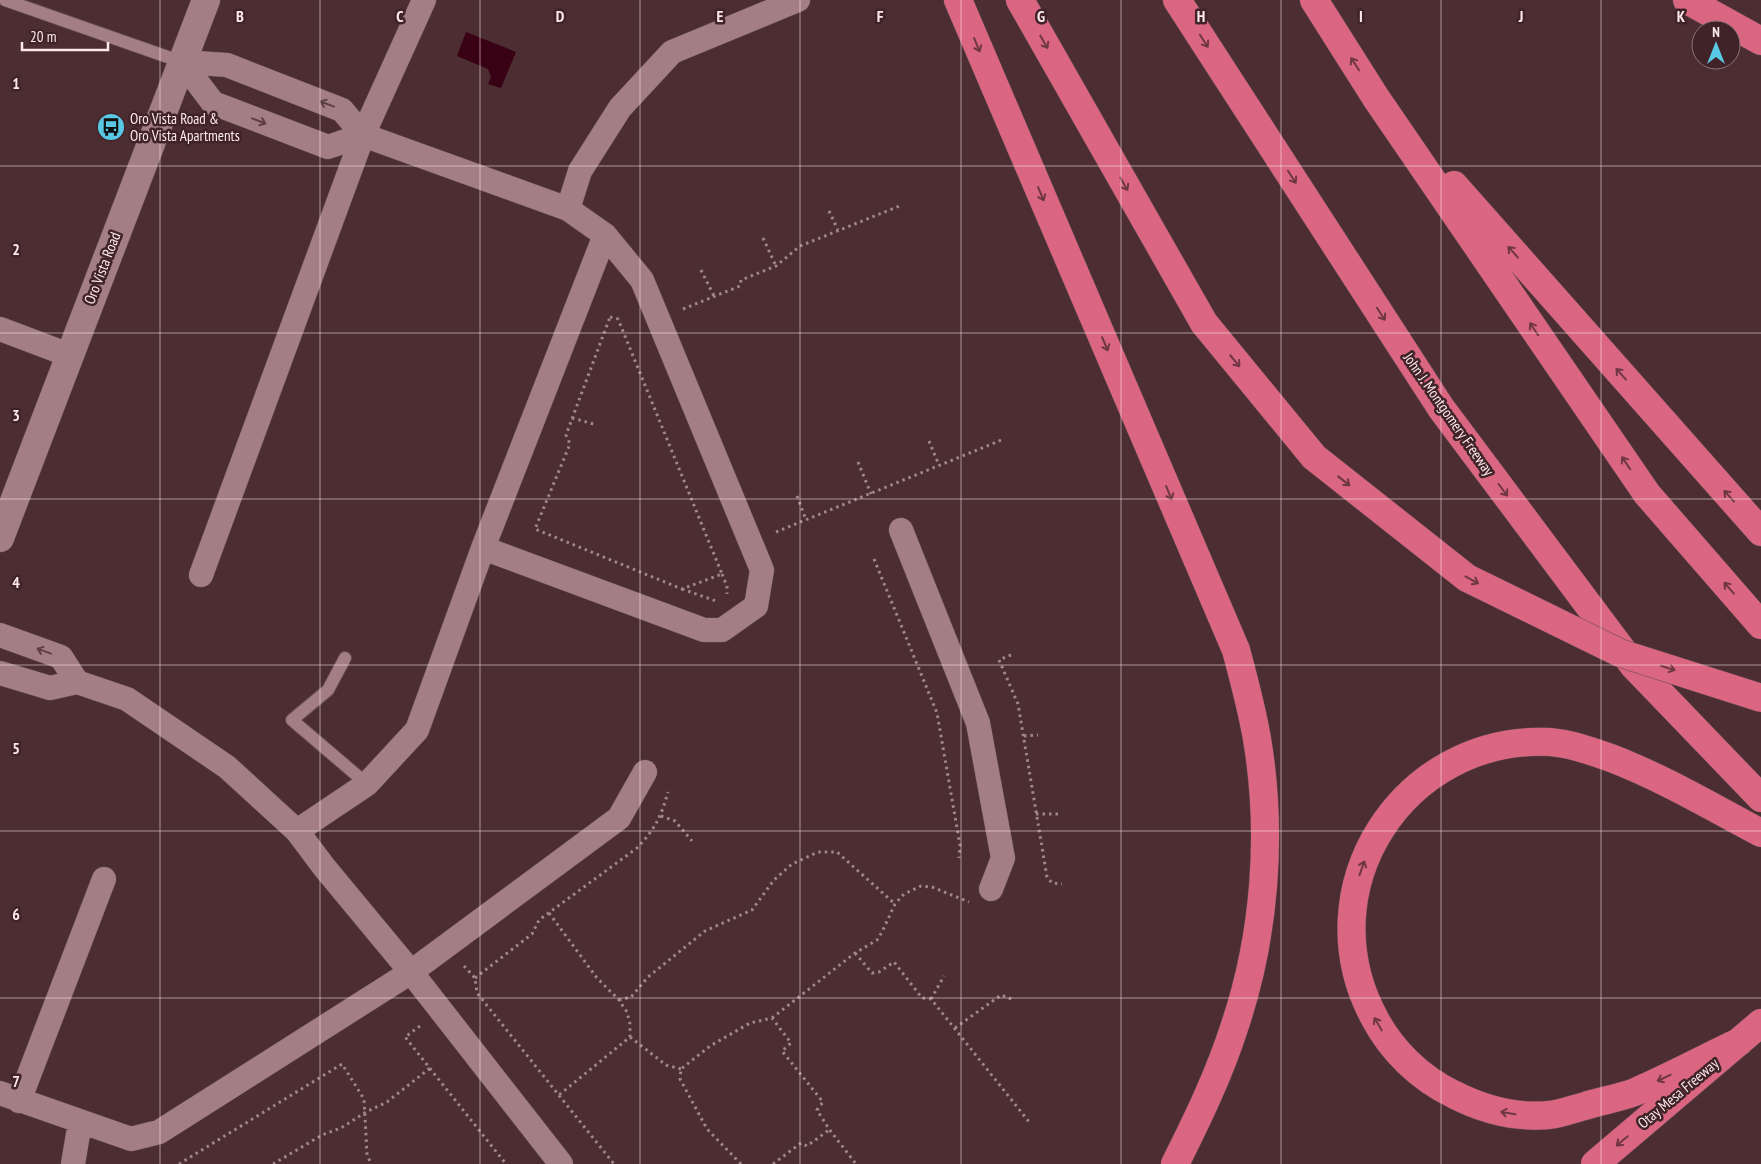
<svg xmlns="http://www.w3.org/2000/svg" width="1761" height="1164" font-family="'PT Sans Narrow',sans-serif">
	<rect width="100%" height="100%" fill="#4b2d32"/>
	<!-- water -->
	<path fill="#380114" d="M466,32L516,52L501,88L488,84L491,77L488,69L457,56Z"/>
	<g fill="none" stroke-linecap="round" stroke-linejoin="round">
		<defs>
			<path id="lane" d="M5,0L182,62
				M345,658L328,690L292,720L367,784"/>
			<path id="street" d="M182,62L227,65L342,110L363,135L568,209L605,235L642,280L762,570L756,606L722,630H704L483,548
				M182,62L213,103L328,147L363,135
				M568,209L580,171L620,108L672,52L798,0
				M0,329L69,355
				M901,530L978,723L1003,858L991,889
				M201,575L363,135L424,0
				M0,635L61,657L77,682
				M0,673L50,688L77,682L127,699L227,767L297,831L324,867L411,972L561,1164
				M297,831L367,784L417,730L483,548L605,235
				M0,1093L131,1139L159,1132L411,972L619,818L645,772
				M19,1101L104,879
				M73,1164L80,1122"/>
			<path id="secondary" d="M0,538L206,0"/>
			<path id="highway" d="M958,0L1236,650C1244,680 1252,709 1257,739C1273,834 1265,937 1234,1028C1219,1075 1197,1120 1175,1164
				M1020,0L1204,323
				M1177,0L1441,408L1634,666L1761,798
				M1314,0L1376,98L1647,494L1761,625
				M1687,0L1761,41
				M1454,185L1761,532
				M1739,1042C1705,1058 1670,1077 1635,1092C1619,1098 1601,1101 1585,1106C1573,1109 1561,1114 1549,1115C1516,1118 1482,1109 1453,1094C1420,1078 1392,1051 1375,1019C1304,889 1403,735 1550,742C1572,744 1591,751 1611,758C1663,778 1712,807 1761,833
				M1595,1164L1761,1023"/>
		</defs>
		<!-- lane casing -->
		<use href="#lane" stroke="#654b51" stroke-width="14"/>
		<!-- street casing -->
		<use href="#street" stroke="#654b51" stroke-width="25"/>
		<!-- secondary casing -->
		<use href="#secondary" stroke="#654b51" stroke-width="29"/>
		<!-- highway casing -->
		<use href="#highway" stroke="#654b51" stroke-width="29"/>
		<!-- path -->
		<path stroke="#a1878c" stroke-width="3" stroke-dasharray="2.5 4" stroke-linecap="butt" d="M829,211L838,230
			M763,238L776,266
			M701,270L714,296
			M683,309L740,286L741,280L776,266L800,246L902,205
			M610,317L618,319L722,574L682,589L535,529L570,444L566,435Z
			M572,418L597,425
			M929,441L939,465
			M858,462L871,494
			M797,496L806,520
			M776,532L1004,439
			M874,559L937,713L960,845L959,858
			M722,574L727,586V594
			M682,589L716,601
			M1011,655L999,660L1018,704L1047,877L1052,883L1062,884
			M1024,736L1038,735
			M1036,814H1062
			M661,816L675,821L692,841
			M549,913L597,978L619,1000L627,1012L630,1024V1037L559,1095
			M855,953L872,973L879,972L894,962L922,998L931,999L1030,1123
			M464,966L475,978L477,993L614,1164
			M475,978L532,934L539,920L637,848C655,829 661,817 668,792
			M931,999L944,976
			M619,1000L631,997L648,977L705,931L752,910L774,880L792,864L818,852H837L895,904
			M772,1018L855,953L877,940L882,932L895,904L904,894L921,886L932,887L969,902
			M420,1026L405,1037L506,1164
			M955,1028L1001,995L1014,1000
			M630,1037L666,1065L681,1069
			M179,1164L342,1064L364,1099L367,1154L371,1164
			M273,1164L322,1135L341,1128L366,1112L387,1102L430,1068
			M741,1164L707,1129L680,1079L681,1069L710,1046L750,1023L772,1018L791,1043L782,1051L823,1102L817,1110L829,1129L856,1164
			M773,1164L801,1143L807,1146L829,1130"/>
		<!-- lane -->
		<use href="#lane" stroke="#a37f85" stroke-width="12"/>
		<!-- street -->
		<use href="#street" stroke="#a37f85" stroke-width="24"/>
		<!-- secondary -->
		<use href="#secondary" stroke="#a37f85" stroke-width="28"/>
		<!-- highway -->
		<use href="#highway" stroke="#da6681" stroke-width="28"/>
		<defs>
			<path id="highway-bridge" d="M1204,323L1314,457L1467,578L1620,653L1761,698"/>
		</defs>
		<!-- highway-bridge casing -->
		<use href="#highway-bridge" stroke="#654b51" stroke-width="29" stroke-linecap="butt"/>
		<!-- highway-bridge -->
		<use href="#highway-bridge" stroke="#da6681" stroke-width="28"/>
	</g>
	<!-- one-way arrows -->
	<defs><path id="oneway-shaft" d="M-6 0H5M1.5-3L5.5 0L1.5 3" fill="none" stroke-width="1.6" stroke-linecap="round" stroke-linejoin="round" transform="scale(1.25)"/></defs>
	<g stroke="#6e3743">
		<use href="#oneway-shaft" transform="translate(1204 41) rotate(57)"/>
		<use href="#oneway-shaft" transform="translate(1044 42) rotate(60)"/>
		<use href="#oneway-shaft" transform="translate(977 45) rotate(67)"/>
		<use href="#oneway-shaft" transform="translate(1355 64) rotate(-123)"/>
		<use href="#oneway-shaft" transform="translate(1292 177) rotate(57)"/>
		<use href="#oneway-shaft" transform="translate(1124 184) rotate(60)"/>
		<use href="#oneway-shaft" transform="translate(1041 194) rotate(67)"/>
		<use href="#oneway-shaft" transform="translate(1513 252) rotate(-132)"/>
		<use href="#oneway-shaft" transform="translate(1381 314) rotate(57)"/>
		<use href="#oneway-shaft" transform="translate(1534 329) rotate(-124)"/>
		<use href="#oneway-shaft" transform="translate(1105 344) rotate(67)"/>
		<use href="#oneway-shaft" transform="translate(1235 361) rotate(50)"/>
		<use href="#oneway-shaft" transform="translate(1621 374) rotate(-132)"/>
		<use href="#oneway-shaft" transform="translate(1626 463) rotate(-124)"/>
		<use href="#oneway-shaft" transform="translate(1344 481) rotate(38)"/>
		<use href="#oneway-shaft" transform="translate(1503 490) rotate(53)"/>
		<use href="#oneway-shaft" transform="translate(1169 493) rotate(67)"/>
		<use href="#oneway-shaft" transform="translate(1729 496) rotate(-132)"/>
		<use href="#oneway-shaft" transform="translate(1472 580) rotate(29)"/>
		<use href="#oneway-shaft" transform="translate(1729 588) rotate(-131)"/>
		<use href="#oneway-shaft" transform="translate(1668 668) rotate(18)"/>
		<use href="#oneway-shaft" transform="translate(1362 868) rotate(-70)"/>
		<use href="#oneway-shaft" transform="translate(1378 1024) rotate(-120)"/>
		<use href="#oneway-shaft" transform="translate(1664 1078) rotate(154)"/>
		<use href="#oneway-shaft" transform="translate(1508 1113) rotate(-170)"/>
		<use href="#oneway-shaft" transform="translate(1622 1141) rotate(140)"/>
	</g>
	<g stroke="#5e3f44">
		<use href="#oneway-shaft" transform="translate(327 104) rotate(-159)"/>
		<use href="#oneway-shaft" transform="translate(259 121) rotate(21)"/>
		<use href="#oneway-shaft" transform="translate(44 651) rotate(-160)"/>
	</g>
	<!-- grid -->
	<path fill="none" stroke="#fde9ec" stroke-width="1" stroke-opacity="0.55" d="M160,0V1164M320,0V1164M480,0V1164M640,0V1164M800,0V1164M961,0V1164M1121,0V1164M1281,0V1164M1441,0V1164M1601,0V1164M0,166H1761M0,333H1761M0,499H1761M0,665H1761M0,831H1761M0,998H1761"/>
	<!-- icons -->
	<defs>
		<symbol id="bus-disc" viewBox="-11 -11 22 22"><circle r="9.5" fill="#59c8e5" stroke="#402328"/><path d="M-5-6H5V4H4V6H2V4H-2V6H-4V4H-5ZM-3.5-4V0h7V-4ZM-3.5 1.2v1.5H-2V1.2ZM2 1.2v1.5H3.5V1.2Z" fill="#111"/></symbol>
	</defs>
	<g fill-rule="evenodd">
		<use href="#bus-disc" x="95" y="111" width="32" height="32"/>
	</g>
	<g text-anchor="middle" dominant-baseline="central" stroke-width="5" stroke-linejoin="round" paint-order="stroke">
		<!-- poi labels -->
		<g font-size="15" fill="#fde9ec" stroke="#402328" text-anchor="start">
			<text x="130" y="118">Oro Vista Road &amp;<tspan x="130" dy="17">Oro Vista Apartments</tspan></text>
		</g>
		<!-- street labels -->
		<g font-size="15" fill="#fde9ec" stroke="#402328">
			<text transform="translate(102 268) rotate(-69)">Oro Vista Road</text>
			<text transform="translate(1449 414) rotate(55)">John J. Montgomery Freeway</text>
			<text transform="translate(1678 1093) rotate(-40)">Otay Mesa Freeway</text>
		</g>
	</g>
	<g font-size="16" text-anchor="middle" font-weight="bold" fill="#fde9ec" stroke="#402328" stroke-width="5" stroke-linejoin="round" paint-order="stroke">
		<text x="240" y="22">B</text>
		<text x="400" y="22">C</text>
		<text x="560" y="22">D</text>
		<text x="720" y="22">E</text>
		<text x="880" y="22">F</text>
		<text x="1041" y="22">G</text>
		<text x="1201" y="22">H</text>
		<text x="1361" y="22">I</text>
		<text x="1521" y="22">J</text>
		<text x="1681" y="22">K</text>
		<text x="16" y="89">1</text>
		<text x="16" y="255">2</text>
		<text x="16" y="421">3</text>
		<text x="16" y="588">4</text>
		<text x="16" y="754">5</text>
		<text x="16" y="920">6</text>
		<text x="16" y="1087">7</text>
	</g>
	<!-- north arrow -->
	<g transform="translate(1716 45)"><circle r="24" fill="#402328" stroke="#8c7276"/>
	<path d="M0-4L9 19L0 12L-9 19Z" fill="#59c8e5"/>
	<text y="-8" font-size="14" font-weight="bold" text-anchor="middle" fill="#fde9ec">N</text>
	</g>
	<!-- scale -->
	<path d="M22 42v8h86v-8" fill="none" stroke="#fde9ec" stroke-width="2.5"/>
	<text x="30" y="42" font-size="15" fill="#fde9ec" stroke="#402328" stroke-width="4" paint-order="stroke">20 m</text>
</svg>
